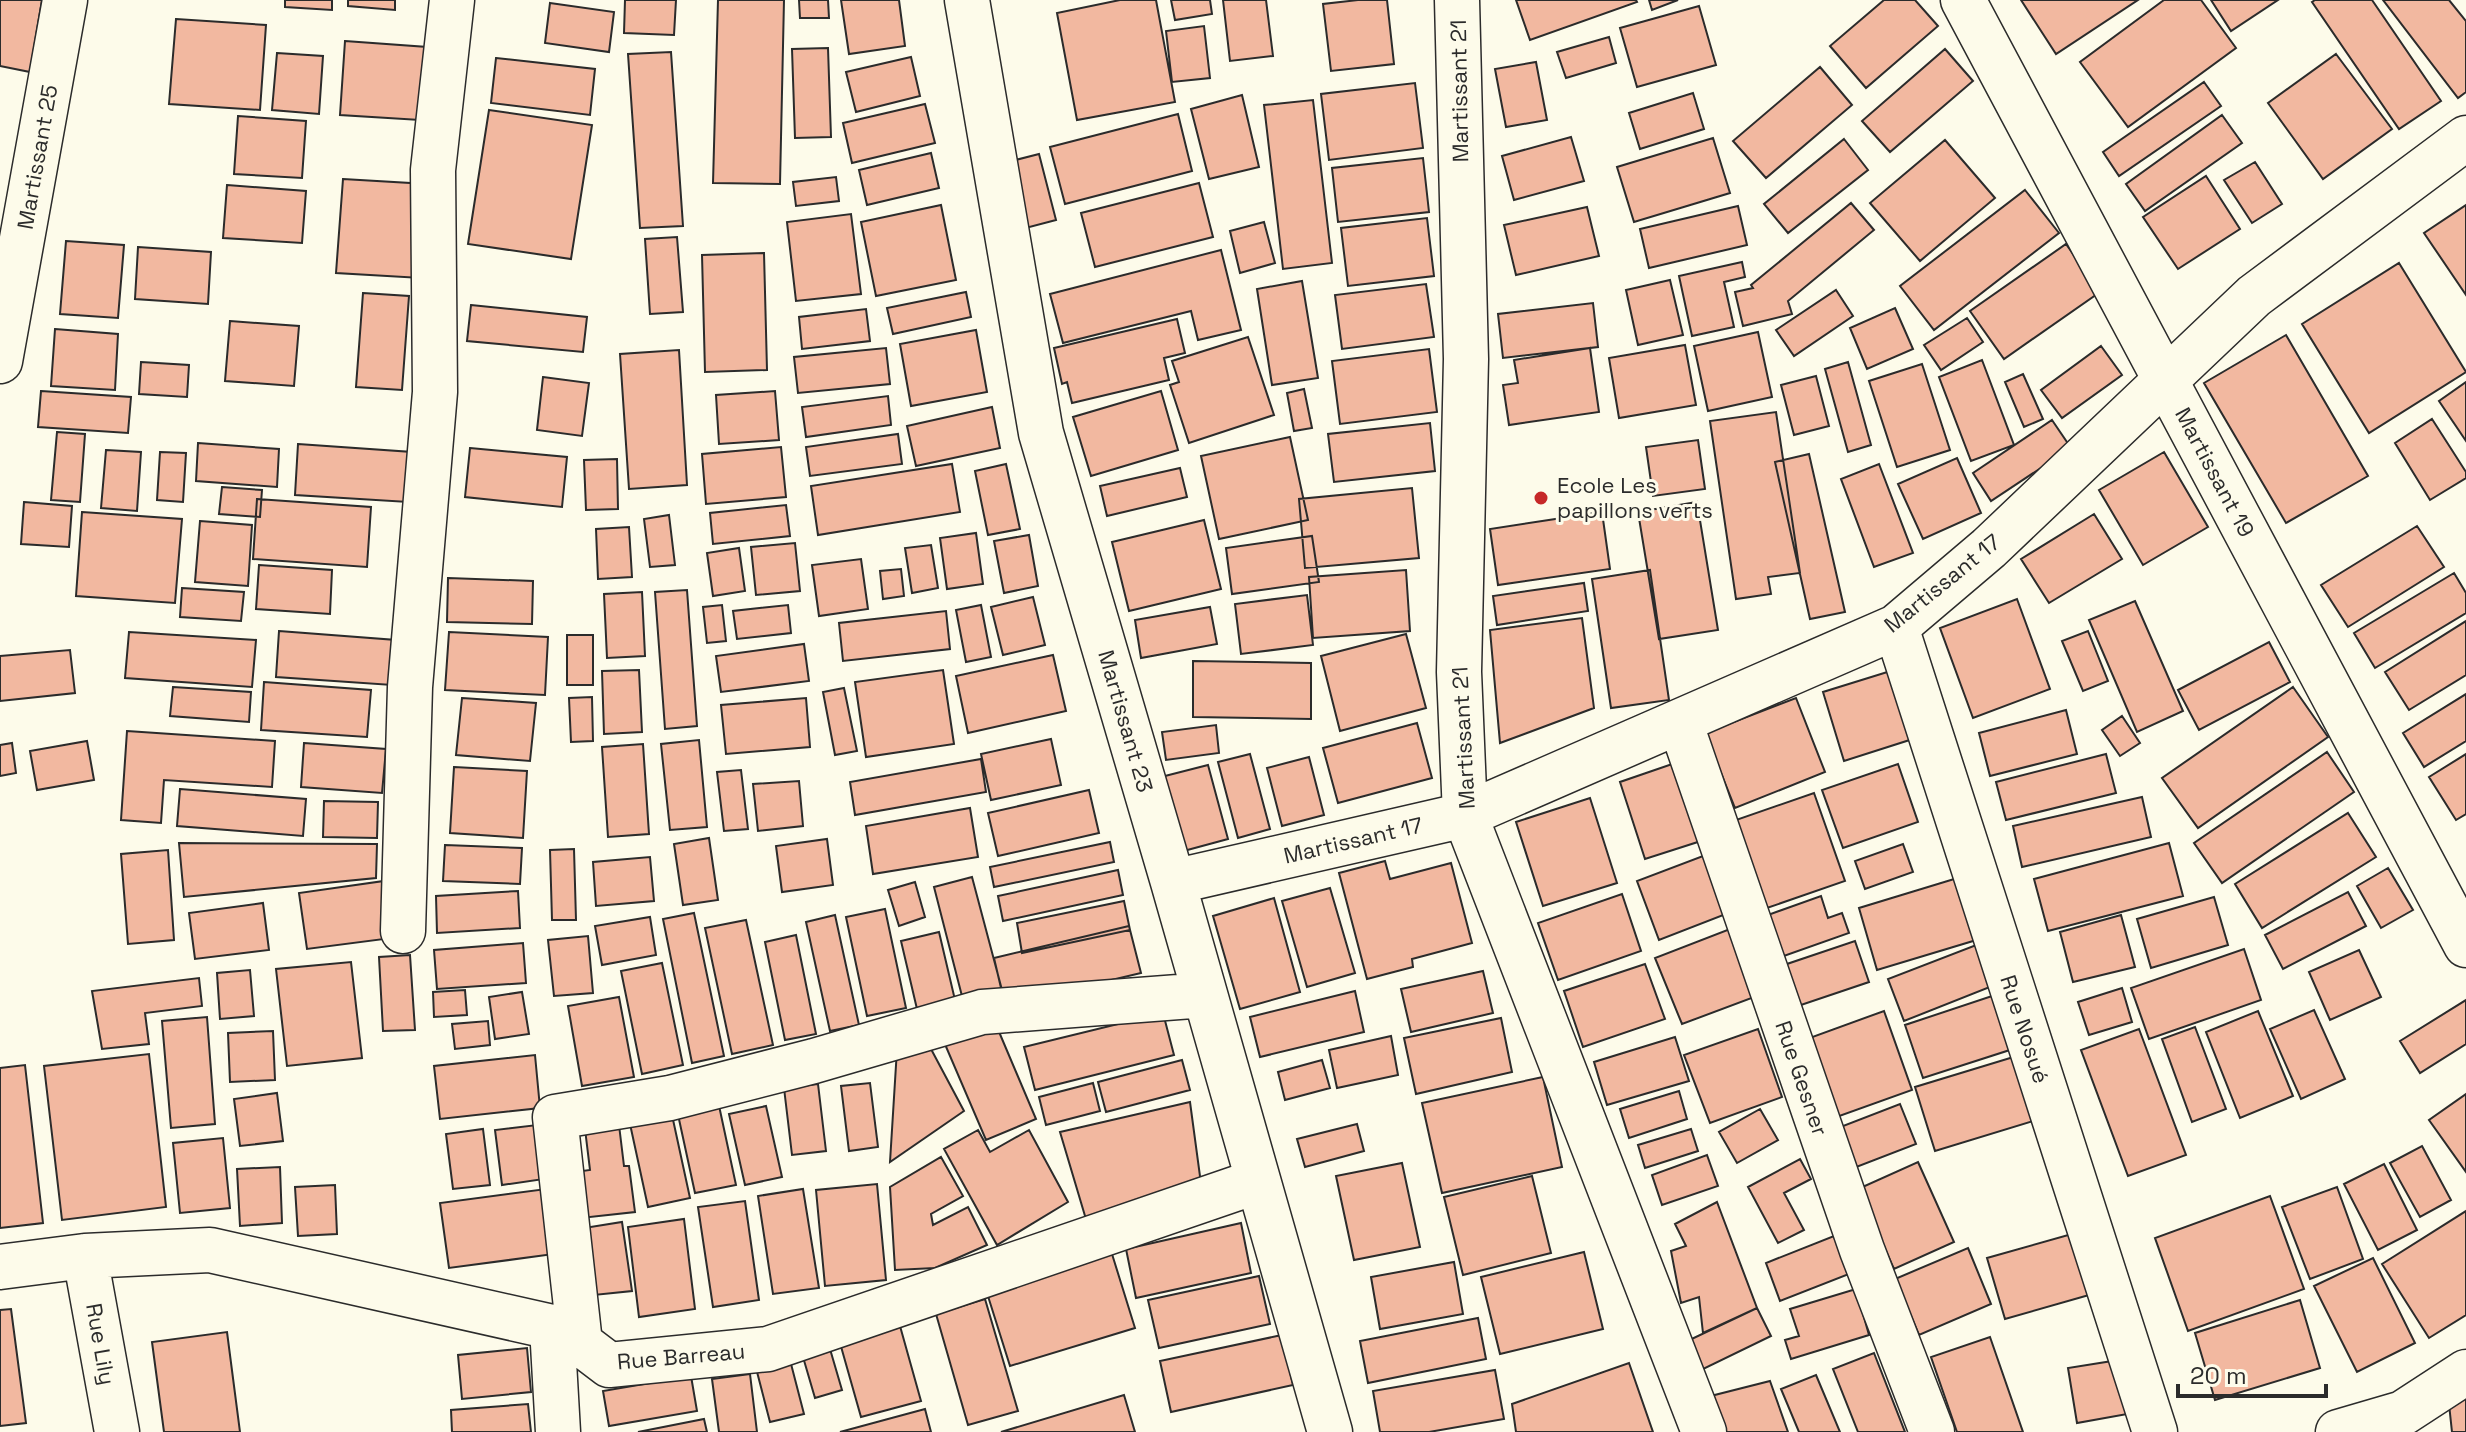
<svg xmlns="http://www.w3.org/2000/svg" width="2466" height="1432" font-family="'Space Grotesk',sans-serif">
	<rect width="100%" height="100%" fill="#fdfbea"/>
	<!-- building -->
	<path fill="#f2b8a0" stroke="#2b2b2b" stroke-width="2" d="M0,0H42L30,72L0,66Z
		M285,0H332V10L285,7Z
		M348,0H395V10L348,6Z
		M625,0H676L674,35L624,33Z
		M718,0H784L780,184L713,183Z
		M799,0H828L829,18H800Z
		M841,0H899L905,46L849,54Z
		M1120,0H1156L1175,102L1077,120L1057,13Z
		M1171,0H1210L1212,14L1175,20Z
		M1223,0H1266L1273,56L1230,61Z
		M1358,0H1387L1394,64L1331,71L1323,4Z
		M1516,0H1636L1637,2L1530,40Z
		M1649,0H1678L1652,10Z
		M1884,0H1915L1938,26L1866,88L1830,46Z
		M2021,0H2138L2056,54Z
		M2164,0H2201L2236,48L2128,127L2080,62Z
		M2211,0H2278L2231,31Z
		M2315,0H2372L2441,101L2399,129L2312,2Z
		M2383,0H2449L2466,21V92L2458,98Z
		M550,3L614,12L609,52L545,43Z
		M1699,6L1716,65L1637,87L1620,28Z
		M176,19L266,25L260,110L169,104Z
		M1204,26L1210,78L1172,82L1166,31Z
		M1609,37L1616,63L1566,78L1557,52Z
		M345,41L441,48L436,121L340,115Z
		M828,48L831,137L795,138L792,49Z
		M1945,49L1973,81L1890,152L1862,121Z
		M671,52L683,226L640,228L628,54Z
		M277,53L323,56L319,114L272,110Z
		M2336,54L2392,129L2323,179L2268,103Z
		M911,57L920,96L856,112L846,72Z
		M496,58L595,69L590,115L491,103Z
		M1536,62L1547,120L1506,127L1495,69Z
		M1820,67L1852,105L1766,178L1733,141Z
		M2204,82L2221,106L2119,176L2103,152Z
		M1415,83L1423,148L1329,160L1321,94Z
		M1693,93L1704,129L1640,149L1629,113Z
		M1242,95L1259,167L1209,179L1191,109Z
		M1313,100L1332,263L1283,269L1264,105Z
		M925,104L935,143L852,163L843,123Z
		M489,110L592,125L571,259L468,244Z
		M1178,114L1192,171L1065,204L1050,147Z
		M2222,115L2242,143L2145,211L2126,184Z
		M238,116L306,121L302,178L234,174Z
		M1571,137L1584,181L1514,200L1502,156Z
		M1713,138L1730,193L1634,222L1617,167Z
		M1844,139L1868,170L1788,233L1764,204Z
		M1945,140L1995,198L1920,261L1870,203Z
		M931,153L939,188L867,205L859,170Z
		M1039,154L1056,220L1014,231L996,165Z
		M1423,158L1429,212L1338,222L1332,168Z
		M2255,162L2282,204L2252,223L2224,180Z
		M2206,176L2240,229L2178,269L2143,217Z
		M836,177L839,201L796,206L793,182Z
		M343,179L427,184L421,278L336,273Z
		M1199,183L1213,237L1095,267L1081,213Z
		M227,185L306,191L302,243L223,238Z
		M2025,190L2059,233L1934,330L1900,286Z
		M1851,203L1874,230L1788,301L1792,314L1743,326L1735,292L1753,288L1751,285Z
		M941,205L956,280L876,296L861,222Z
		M2466,205V295L2424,233Z
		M1738,206L1747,245L1649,268L1640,229Z
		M1587,207L1599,256L1516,275L1504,225Z
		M851,214L861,294L796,301L787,222Z
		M1427,218L1434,276L1348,286L1341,228Z
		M1264,222L1275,263L1240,273L1230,231Z
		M677,237L683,312L650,314L645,239Z
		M66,241L124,245L118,318L60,314Z
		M2066,244L2100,292L2004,359L1970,311Z
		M138,247L211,252L208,304L135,299Z
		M1221,250L1241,330L1198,340L1191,311L1063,343L1050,294Z
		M764,253L767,370L705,372L702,255Z
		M1742,262L1745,277L1724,282L1734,327L1692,336L1679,276Z
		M2399,263L2466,372L2369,433L2302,324Z
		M1670,280L1683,335L1638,345L1626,290Z
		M1302,281L1318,378L1272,385L1257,289Z
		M1426,284L1434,337L1342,349L1335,295Z
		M1836,290L1853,316L1794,356L1776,330Z
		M966,292L971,317L893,334L887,308Z
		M363,293L409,296L402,390L356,387Z
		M1593,303L1598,347L1503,358L1498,314Z
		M471,305L587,317L583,352L467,341Z
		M1895,308L1913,349L1867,369L1850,328Z
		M866,309L870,341L802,349L799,317Z
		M1967,318L1983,342L1941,370L1924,345Z
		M1177,319L1185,353L1164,358L1169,380L1072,403L1067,382L1062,384L1054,348Z
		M230,321L299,326L294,386L225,381Z
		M55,329L118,334L115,390L51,386Z
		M976,330L987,392L911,406L900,344Z
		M1758,332L1772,397L1708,411L1694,346Z
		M2286,335L2368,476L2286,523L2204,383Z
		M1248,337L1274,415L1189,443L1170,385L1179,382L1172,361Z
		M1685,345L1696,405L1619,418L1609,358Z
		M2101,346L2122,375L2062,418L2041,390Z
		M886,348L890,384L798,393L794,357Z
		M1590,348L1599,412L1509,425L1503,385L1518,383L1514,360Z
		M1429,349L1437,412L1340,424L1332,361Z
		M679,350L687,485L629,489L620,354Z
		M1982,360L2014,445L1971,461L1939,377Z
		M141,362L189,365L187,397L139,394Z
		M1848,362L1871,445L1848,452L1825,369Z
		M1922,364L1950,450L1897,467L1869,381Z
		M2023,374L2043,419L2024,427L2005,382Z
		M1816,376L1829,426L1794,435L1781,385Z
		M543,377L589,383L582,436L537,430Z
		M2466,382V441L2439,401Z
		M1304,389L1312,428L1294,431L1287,393Z
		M41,391L131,397L128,433L38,427Z
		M775,391L779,440L719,444L716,395Z
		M1161,391L1178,450L1091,476L1073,417Z
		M888,396L891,425L806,437L802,407Z
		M992,407L1000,448L916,466L907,426Z
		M1776,412L1800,573L1768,577L1771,594L1736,599L1710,421Z
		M2432,419L2466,472V478L2430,500L2395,443Z
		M2052,420L2071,448L1991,501L1973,473Z
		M1430,423L1435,471L1334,482L1328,434Z
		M57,432L85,434L80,502L51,500Z
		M898,434L902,464L810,476L806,447Z
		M1290,437L1308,520L1219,539L1201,456Z
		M1698,440L1705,489L1653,496L1646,447Z
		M198,443L279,449L277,487L196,481Z
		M298,444L412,452L408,502L295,495Z
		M781,447L786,497L706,504L702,454Z
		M470,448L567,457L562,507L465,497Z
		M106,450L141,452L137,511L101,508Z
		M160,452L186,453L183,502L157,500Z
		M2164,452L2208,527L2143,565L2099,490Z
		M1809,454L1845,612L1810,619L1775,462Z
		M1957,458L1981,513L1923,539L1898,484Z
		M617,459L618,509L586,510L584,460Z
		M952,464L960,512L818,535L811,486Z
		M1006,464L1020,529L988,535L975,471Z
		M1879,464L1913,553L1874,567L1841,479Z
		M1180,468L1187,497L1107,516L1100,486Z
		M222,487L262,490L260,517L219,514Z
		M1412,488L1419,558L1305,568L1299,499Z
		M257,499L371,507L367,567L253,559Z
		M24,502L72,506L69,547L21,544Z
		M1697,502L1718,630L1659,639L1638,512Z
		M786,505L790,536L713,544L710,513Z
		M82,512L182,519L175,603L76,596Z
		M1602,512L1610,569L1498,585L1490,529Z
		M2094,514L2122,559L2049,603L2021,559Z
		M669,515L675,565L650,567L644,519Z
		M1204,520L1221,589L1129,611L1112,542Z
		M200,521L252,525L248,586L195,582Z
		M2417,526L2444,567L2348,627L2321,585Z
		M629,527L632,577L598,579L596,529Z
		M976,533L983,584L947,589L940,538Z
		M1029,535L1038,586L1004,593L994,541Z
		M1312,536L1319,582L1232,594L1226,548Z
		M795,543L800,591L756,595L751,547Z
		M931,545L938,588L912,593L905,548Z
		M739,548L745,591L713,596L707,553Z
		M861,559L868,609L819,616L812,565Z
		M259,565L332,570L330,614L256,609Z
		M901,569L904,596L883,599L880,571Z
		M1406,570L1410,631L1313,638L1309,577Z
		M1650,570L1669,700L1611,708L1592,579Z
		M2454,573L2466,593V613L2375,668L2354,633Z
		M448,578L533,581L532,624L447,622Z
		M1584,583L1588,611L1497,625L1493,596Z
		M182,588L244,592L241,621L180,617Z
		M687,590L697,726L665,729L655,592Z
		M642,592L645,656L607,658L604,594Z
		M1307,595L1313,645L1241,654L1235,604Z
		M1033,597L1045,645L1003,655L991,607Z
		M2017,599L2050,689L1973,718L1940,628Z
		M2135,601L2183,711L2137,732L2089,620Z
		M722,605L726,641L707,643L703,607Z
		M788,605L791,633L737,639L733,611Z
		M981,605L991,657L966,662L956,610Z
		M1210,607L1217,644L1141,658L1135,620Z
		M946,611L950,649L843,661L839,623Z
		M1582,618L1594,708L1500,743L1490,630Z
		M2466,621V675L2409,710L2385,672Z
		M279,631L396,640L392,685L276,677Z
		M2088,631L2108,681L2083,691L2062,641Z
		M129,632L256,640L252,687L125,678Z
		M449,632L548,637L545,695L445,690Z
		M1406,634L1426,708L1340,731L1321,656Z
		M567,635H593V685H567Z
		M2269,642L2290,682L2199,730L2178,690Z
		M804,644L809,681L721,692L716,656Z
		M70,650L75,693L0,701V656Z
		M1053,655L1066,711L968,733L956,676Z
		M1193,661L1311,663V719L1193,717Z
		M1897,669L1919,737L1844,761L1823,692Z
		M639,670L642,732L604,734L602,671Z
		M943,670L954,744L866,757L855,682Z
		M264,682L371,690L367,737L261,730Z
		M173,687L251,692L249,722L170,716Z
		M2293,687L2328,737L2198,828L2162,778Z
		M844,688L857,751L835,755L823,692Z
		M2466,694V741L2424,767L2403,733Z
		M592,697L593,741L571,742L569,698Z
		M462,698L536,703L530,761L456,755Z
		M806,698L810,747L726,754L721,705Z
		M1796,698L1825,772L1735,808L1705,733Z
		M2066,710L2077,754L1990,776L1979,733Z
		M2122,716L2140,743L2120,756L2102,730Z
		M1417,723L1432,778L1338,803L1323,748Z
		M1216,725L1219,753L1166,760L1162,732Z
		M127,731L275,741L272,787L164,780L161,823L121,820Z
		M1051,739L1061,785L991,800L981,754Z
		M699,740L707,827L670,830L661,744Z
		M87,741L94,780L37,790L30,751Z
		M12,743L16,773L0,776V745Z
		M304,743L386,749L382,793L301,787Z
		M643,744L649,834L608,837L602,747Z
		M2327,752L2354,792L2222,883L2194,843Z
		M1250,754L1270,829L1238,838L1218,762Z
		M2106,754L2116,793L2006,820L1996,782Z
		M2466,754V814L2456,820L2429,777Z
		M1309,757L1324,815L1282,826L1267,768Z
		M981,759L986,792L855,815L850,782Z
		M1678,762L1704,840L1645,859L1620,782Z
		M1898,764L1918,822L1843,848L1822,790Z
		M1208,765L1228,839L1180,852L1161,777Z
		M454,767L527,771L523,838L450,833Z
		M741,770L748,829L724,831L717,772Z
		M799,781L803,826L758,831L753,784Z
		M180,789L306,799L303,836L177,826Z
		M1089,790L1099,833L998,856L988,813Z
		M1814,793L1845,881L1764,909L1733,821Z
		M2142,797L2151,837L2022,867L2013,826Z
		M1590,798L1617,883L1543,906L1516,822Z
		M324,801L378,802L377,838L323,837Z
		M970,808L978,857L873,874L866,826Z
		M2348,813L2376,857L2262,928L2235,884Z
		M709,838L718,900L683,905L674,844Z
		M827,839L833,885L782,892L776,846Z
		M1110,842L1114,862L994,887L990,867Z
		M179,843L377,844L376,878L184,897Z
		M2169,843L2183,896L2048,931L2034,879Z
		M1903,844L1913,872L1865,889L1855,861Z
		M445,845L522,848L520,884L443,881Z
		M574,849L576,920H552L550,850Z
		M168,850L174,940L128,944L121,854Z
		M1703,856L1726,914L1659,940L1637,881Z
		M650,857L654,901L596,906L593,862Z
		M1385,861L1390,879L1451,863L1472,943L1412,959L1413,967L1367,979L1339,873Z
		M2388,868L2413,910L2381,928L2357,886Z
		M1118,870L1123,895L1003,921L998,896Z
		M1964,876L1983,938L1877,970L1859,908Z
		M972,877L1002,990L963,1000L934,887Z
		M384,881L392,938L307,949L299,893Z
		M915,882L925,917L899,926L888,890Z
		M1330,888L1355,973L1307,987L1282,901Z
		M518,891L520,928L437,933L436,896Z
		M2348,892L2366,926L2283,969L2265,935Z
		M1622,894L1641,951L1558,980L1538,923Z
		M1821,896L1828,918L1842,913L1849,933L1781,957L1765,916Z
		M2214,897L2228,945L2151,968L2137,919Z
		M1274,898L1300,992L1240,1009L1213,916Z
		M1124,901L1130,930L1022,953L1017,923Z
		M263,903L269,950L195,959L189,913Z
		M885,909L906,1008L867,1016L846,917Z
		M694,913L724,1056L692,1063L663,919Z
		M835,915L859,1025L830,1031L806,922Z
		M2121,915L2135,967L2073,982L2060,932Z
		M650,917L656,955L602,965L595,926Z
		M746,920L773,1045L732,1054L705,928Z
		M1129,926L1141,973L1005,1005L994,958Z
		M1730,929L1757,996L1682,1024L1655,958Z
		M939,932L955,1000L917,1009L901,941Z
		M796,935L816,1034L785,1040L765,942Z
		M588,936L593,993L554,996L548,940Z
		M1855,941L1869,982L1798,1006L1784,965Z
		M1984,942L2000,983L1904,1021L1888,979Z
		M523,943L526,983L437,989L434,950Z
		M2244,949L2261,1000L2149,1039L2131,988Z
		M2359,950L2381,997L2330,1020L2309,972Z
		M410,955L415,1030L383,1031L379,957Z
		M351,962L362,1058L287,1066L276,969Z
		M662,963L683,1065L642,1074L621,971Z
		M1645,964L1665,1019L1583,1047L1564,991Z
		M250,970L254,1016L220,1019L217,973Z
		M1483,971L1493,1013L1411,1032L1401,989Z
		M199,978L202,1006L145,1013L149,1044L102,1049L92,991Z
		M2122,988L2132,1022L2089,1035L2078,1002Z
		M465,990L467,1015L434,1017L433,992Z
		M1355,991L1364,1032L1260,1057L1250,1017Z
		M522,992L529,1034L495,1039L489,997Z
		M1998,994L2016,1048L1923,1078L1905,1025Z
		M619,997L634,1077L582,1086L568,1006Z
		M2466,1000V1044L2420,1073L2400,1041Z
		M2314,1010L2345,1079L2301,1099L2270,1029Z
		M1884,1011L1912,1090L1831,1119L1804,1040Z
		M2258,1011L2293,1096L2240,1118L2206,1032Z
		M1163,1013L1174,1055L1035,1090L1024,1047Z
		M207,1017L215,1124L171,1128L162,1021Z
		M1501,1018L1512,1072L1416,1094L1404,1038Z
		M994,1020L1036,1119L986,1140L944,1042Z
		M488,1021L490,1045L455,1049L452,1024Z
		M2195,1027L2226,1109L2192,1122L2162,1039Z
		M1758,1029L1782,1097L1710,1123L1684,1055Z
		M2139,1029L2186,1155L2128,1176L2081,1050Z
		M273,1031L275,1080L230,1082L228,1033Z
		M1391,1036L1398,1075L1337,1088L1329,1050Z
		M1675,1037L1689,1081L1607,1105L1594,1062Z
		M897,1049H931L964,1111L890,1162Z
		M149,1054L166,1207L62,1220L44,1066Z
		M535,1055L540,1108L440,1119L434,1066Z
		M2020,1055L2040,1119L1935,1151L1915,1087Z
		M1182,1060L1190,1090L1106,1112L1098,1082Z
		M1322,1060L1330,1088L1285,1100L1278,1072Z
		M25,1065L43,1223L0,1228V1068Z
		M1543,1077L1562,1167L1442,1193L1422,1103Z
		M870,1083L878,1147L849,1151L841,1086Z
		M1093,1083L1100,1111L1046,1125L1039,1097Z
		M818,1084L826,1151L792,1155L784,1088Z
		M1679,1091L1687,1119L1629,1138L1620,1109Z
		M277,1093L283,1141L240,1146L234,1099Z
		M2466,1094V1172L2429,1120Z
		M718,1101L736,1185L695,1193L677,1110Z
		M1190,1102L1202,1191L1088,1226L1060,1132Z
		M1900,1104L1916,1144L1846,1171L1830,1131Z
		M766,1106L782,1177L745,1185L729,1114Z
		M1760,1109L1778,1140L1737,1163L1719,1132Z
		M672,1115L690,1198L648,1207L630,1124Z
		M1357,1124L1364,1151L1305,1167L1297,1139Z
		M537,1125L544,1179L502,1185L495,1130Z
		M619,1125L624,1166H629L635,1212L581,1218L575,1172L590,1170L585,1129Z
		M483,1129L490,1185L453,1189L446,1134Z
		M1691,1129L1698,1151L1645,1168L1638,1145Z
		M978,1130L990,1152L1029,1130L1068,1202L997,1245L944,1149Z
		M223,1138L230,1208L180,1213L173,1143Z
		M2422,1146L2451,1200L2420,1217L2390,1163Z
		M1707,1155L1718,1186L1662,1205L1652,1175Z
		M941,1157L963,1196L931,1214L933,1225L968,1207L987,1245L935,1268L895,1270L890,1187Z
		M1800,1159L1811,1179L1784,1193L1804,1230L1778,1243L1748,1187Z
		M1918,1162L1954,1242L1894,1269L1858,1189Z
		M1402,1163L1420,1247L1354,1260L1336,1176Z
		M2384,1164L2417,1230L2378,1250L2344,1184Z
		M280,1167L282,1223L240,1226L237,1169Z
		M1532,1176L1551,1253L1463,1275L1444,1197Z
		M877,1184L886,1280L825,1286L816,1190Z
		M335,1185L337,1234L298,1236L295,1187Z
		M2337,1187L2363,1259L2310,1279L2282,1207Z
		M546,1189L554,1254L449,1268L440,1203Z
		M803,1189L819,1288L773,1294L758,1196Z
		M2270,1196L2304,1289L2188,1331L2155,1238Z
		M745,1201L759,1300L713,1307L698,1207Z
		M1717,1202L1757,1308L1703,1333L1699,1297L1681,1303L1671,1251L1686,1246L1675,1224Z
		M2466,1211V1315L2429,1338L2382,1264Z
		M684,1219L695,1309L639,1317L628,1227Z
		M622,1222L632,1291L594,1295L584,1228Z
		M1241,1223L1251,1273L1136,1298L1126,1249Z
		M2086,1230L2103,1291L2005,1319L1987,1258Z
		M1834,1236L1849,1274L1780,1301L1766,1263Z
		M1968,1248L1991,1304L1919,1335L1895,1279Z
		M1584,1252L1603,1329L1500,1354L1481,1277Z
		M1112,1254L1135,1328L1010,1366L987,1293Z
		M2373,1258L2415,1343L2357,1372L2314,1286Z
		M1454,1262L1463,1314L1380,1329L1371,1277Z
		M1259,1276L1270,1324L1159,1348L1148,1300Z
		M1856,1289L1869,1335L1791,1359L1785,1340L1799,1336L1790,1309Z
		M985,1299L1018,1411L968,1425L936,1314Z
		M2300,1300L2320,1368L2215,1400L2195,1333Z
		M1757,1308L1771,1336L1695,1373L1681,1344Z
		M11,1309L26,1423L0,1426V1310Z
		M1478,1318L1486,1359L1368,1383L1360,1341Z
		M900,1326L921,1401L861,1417L840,1343Z
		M227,1332L240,1432H164L152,1342Z
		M1282,1335L1293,1385L1171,1412L1160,1361Z
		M1990,1337L2023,1432H1957L1931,1357Z
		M527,1348L531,1392L462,1399L458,1355Z
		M830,1349L842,1390L815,1398L803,1357Z
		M1874,1353L1905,1432H1858L1833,1369Z
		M2125,1359L2133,1413L2077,1423L2068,1368Z
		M790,1360L804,1414L770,1422L756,1368Z
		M1629,1363L1653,1432H1516L1512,1404Z
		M1495,1370L1504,1419L1429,1432H1380L1373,1391Z
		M750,1374L757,1432H719L712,1379Z
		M1816,1375L1840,1432H1799L1781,1389Z
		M691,1376L697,1411L609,1426L603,1391Z
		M1770,1381L1788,1432H1711L1695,1400Z
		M2466,1394V1432H2452L2449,1404Z
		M1124,1395L1135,1432H1001Z
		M528,1404L531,1432H452L451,1410Z
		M925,1409L931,1432H840Z
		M704,1419L707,1432H638Z"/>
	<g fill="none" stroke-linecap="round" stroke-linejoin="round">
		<defs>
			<path id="street" d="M967,0L1041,433L1173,882L1330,1432
				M1457,0L1466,359L1459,672L1465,815L1704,1432
				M1963,0L2466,945
				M0,361L65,0
				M1896,627L2155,1432
				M1680,722L1862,1250L1932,1432
				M1173,882L1465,815L1896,627L1989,548L2254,296L2466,138
				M403,931L410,687L435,392L433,170L452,0
				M85,1256L117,1432
				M0,1267L85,1256L210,1250L552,1327L580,1343L609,1365L768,1349L1258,1181
				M552,1327L558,1432
				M580,1343L555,1117L670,1098L814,1061L982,1012L1205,995
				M2338,1432L2403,1413L2466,1372"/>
		</defs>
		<!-- street casing -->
		<use href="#street" stroke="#2b2b2b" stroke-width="47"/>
		<!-- street -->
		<use href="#street" stroke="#fdfbea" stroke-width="44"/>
	</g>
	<!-- markers -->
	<circle fill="#c62828" stroke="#fdfbea" stroke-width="3" cx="1541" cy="498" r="8"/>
	<g text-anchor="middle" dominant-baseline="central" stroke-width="6" stroke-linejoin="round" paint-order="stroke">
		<!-- street labels -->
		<g font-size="22" fill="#2b2b2b" stroke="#fdfbea">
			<text transform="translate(1459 91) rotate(-91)">Martissant 21</text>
			<text transform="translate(37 157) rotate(-80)">Martissant 25</text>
			<text transform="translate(2215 472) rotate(62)">Martissant 19</text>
			<text transform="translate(1942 583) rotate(-39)">Martissant 17</text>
			<text transform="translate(1126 721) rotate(74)">Martissant 23</text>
			<text transform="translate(1463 738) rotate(-93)">Martissant 21</text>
			<text transform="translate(1353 840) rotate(-13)">Martissant 17</text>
			<text transform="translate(2025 1029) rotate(72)">Rue Nosué</text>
			<text transform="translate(1802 1078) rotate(71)">Rue Gesner</text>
			<text transform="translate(101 1344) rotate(80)">Rue Lily</text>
			<text transform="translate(681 1356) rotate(-5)">Rue Barreau</text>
		</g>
		<!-- poi labels -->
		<g font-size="22" fill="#2b2b2b" stroke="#fdfbea" text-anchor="start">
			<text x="1557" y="485">Ecole Les<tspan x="1557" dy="25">papillons verts</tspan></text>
		</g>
	</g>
	<!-- scale -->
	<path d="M2178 1384v12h148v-12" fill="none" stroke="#2b2b2b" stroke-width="4"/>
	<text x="2190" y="1384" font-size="24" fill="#2b2b2b" stroke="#fdfbea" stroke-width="6" paint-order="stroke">20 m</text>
</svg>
